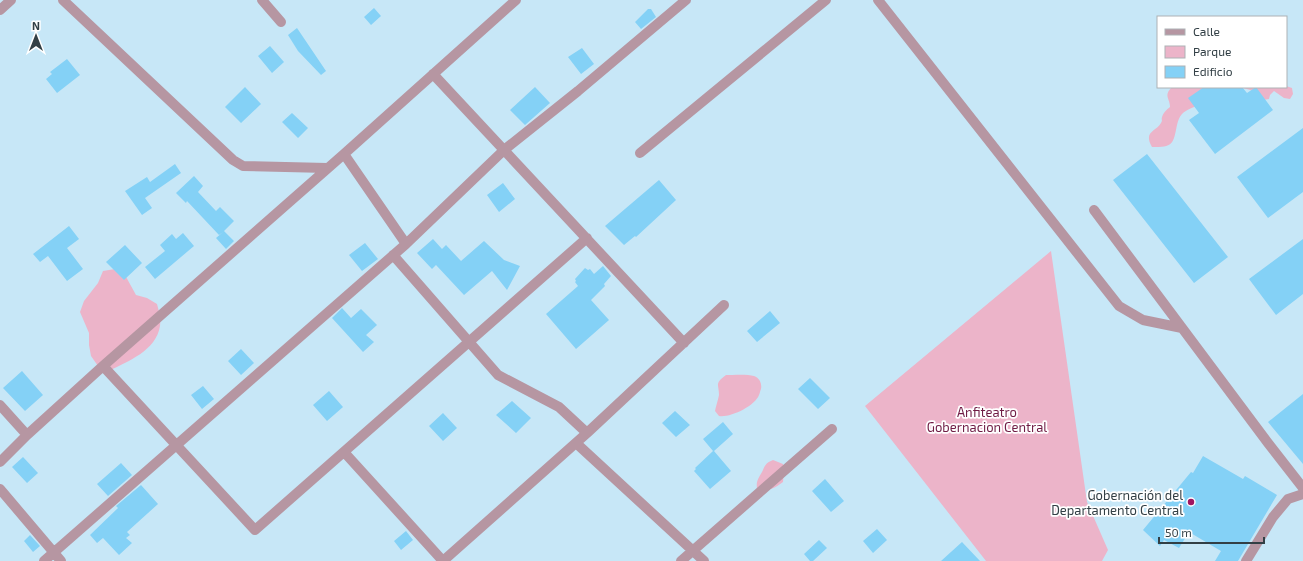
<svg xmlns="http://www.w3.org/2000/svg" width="1303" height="561" font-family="'Exo 2',sans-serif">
	<rect width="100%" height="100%" fill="#c7e7f7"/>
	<!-- green -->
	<path fill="#ecb4c9" d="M1286,86L1292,88L1293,94L1290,99L1284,98L1274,91L1270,95L1269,99L1263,100C1259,91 1249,90 1240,87H1286Z
		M1172,87H1220C1213,93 1206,100 1198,105C1193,108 1187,109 1182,114C1179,117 1178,121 1177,125C1173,145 1173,147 1152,147C1143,131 1156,132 1161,123C1163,119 1161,121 1162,117C1163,113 1166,110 1170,107C1170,98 1163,96 1172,87Z
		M1051,251L1087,502L1108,550L1102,561H986L865,406Z
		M115,269L125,275L136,295L147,298L157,304C159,311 161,319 160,326C156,351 128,361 109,371L98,366L91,356L89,345V333L80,312L84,301L98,283L103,271Z
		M726,375C733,375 748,374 754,376C760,378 762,384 761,389C760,391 760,393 759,395C755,406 730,418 719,416L715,411C716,406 718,400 719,395C719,384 714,384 726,375Z
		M773,460L783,464L784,470L783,482C772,490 770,490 757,489C756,481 758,479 762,472C765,466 765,463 773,460Z"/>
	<!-- building -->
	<path fill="#84d1f6" d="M374,8L381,16L371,25L364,17Z
		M648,9H651L656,17L641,29L635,22Z
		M297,28L326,71L321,75L298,51L288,35Z
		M270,46L284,62L272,73L258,56Z
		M582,48L594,64L581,74L568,57Z
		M67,59L80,75L57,93L46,79L52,74L50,72Z
		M245,87L261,104L241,123L225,107Z
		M535,87L550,103L525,125L510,110Z
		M1204,87H1242L1247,93L1256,87L1273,110L1215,154L1189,120L1199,113L1188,98Z
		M292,113L308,128L298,138L282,122Z
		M1303,128V192L1268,218L1237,177Z
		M1147,154L1228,257L1194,283L1113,180Z
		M175,164L181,173L145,198L152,208L142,215L125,191L147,177L150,182Z
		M194,176L203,186L198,192L216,211L220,207L234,221L224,231L234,241L226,249L216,238L223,232L219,235L187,201L186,203L176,193Z
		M659,180L676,200L636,237L635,236L624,245L605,226Z
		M503,183L515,199L499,212L487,195Z
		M69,226L79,239L67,248L83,269L67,281L48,256L40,262L33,254Z
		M183,233L194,246L155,279L145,267L165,251L160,245L172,234L176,239Z
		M433,239L442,249L446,245L461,261L484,241L504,260L520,266L507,290L492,271L464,295L436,265L432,269L417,253Z
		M1303,239V294L1276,315L1249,279Z
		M365,243L378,259L362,271L349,255Z
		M125,245L142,263L124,280L106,262Z
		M603,266L611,276L604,284L605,286L591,300L609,320L576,349L546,314L578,286L575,282L576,281L575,279L585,268L588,270L590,269L594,274Z
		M342,308L351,318L361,309L377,325L366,335L374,342L363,352L332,318Z
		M770,311L780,323L757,342L747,331Z
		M241,349L254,363L241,375L228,361Z
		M22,371L43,395L25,411L3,388Z
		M810,378L830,398L818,409L798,389Z
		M203,386L214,399L202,409L191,395Z
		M329,391L343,407L327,421L313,405Z
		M1303,394V464L1268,422Z
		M512,401L531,418L516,433L496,415Z
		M675,411L690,425L676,437L662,423Z
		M443,413L457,428L443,441L429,426Z
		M723,422L733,434L714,451L731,471L710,489L694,471L696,469L695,468L713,451L703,439Z
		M1203,456L1243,479L1245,476L1277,495L1238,561H1215L1221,551L1189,532L1179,548L1164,540L1160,546L1143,530L1191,472L1193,473Z
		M23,457L38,473L27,483L12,467Z
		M121,463L132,475L108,496L97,484Z
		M825,479L844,501L831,512L812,491Z
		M141,485L158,504L127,532L130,535L126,538L132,543L119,555L103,538L97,543L90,535L118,508L116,506Z
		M877,529L887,540L873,553L863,541Z
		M406,531L413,540L401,550L394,541Z
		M30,535L40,546L33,552L24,541Z
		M819,540L827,548L813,561H810L804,554Z
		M962,542L980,561H941Z"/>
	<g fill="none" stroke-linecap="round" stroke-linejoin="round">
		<!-- minor -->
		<path stroke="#b696a2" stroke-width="10" d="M63,0L233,160L243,166L327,168
			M262,0L281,22
			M878,0L1119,306L1143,320L1182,328
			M0,10L11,0
			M433,74L684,343
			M640,153L826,0
			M344,154L406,244
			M1094,210L1268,443L1303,488
			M393,255L498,375L559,407L587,433
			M103,366L255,530L587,238
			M0,405L27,435
			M576,443L704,561
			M344,452L443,561
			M0,462L27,435L103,366L344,154L516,0
			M0,489L61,561
			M44,561L406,244L504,150L578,91L686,0
			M443,561L587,433L724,305
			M681,561L832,429
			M1246,561L1273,517L1288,499L1303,494"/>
	</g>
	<!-- markers -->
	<circle fill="#a01561" stroke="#fff" stroke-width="1.5" cx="1191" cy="502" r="4"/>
	<g text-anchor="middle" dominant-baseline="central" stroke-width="3.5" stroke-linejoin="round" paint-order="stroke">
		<!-- park labels -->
		<g font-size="13" fill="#6f1c45" stroke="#fff">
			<text x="987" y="412">Anfiteatro<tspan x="987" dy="15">Gobernacion Central</tspan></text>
		</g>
		<!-- poi labels -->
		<g font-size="13" fill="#323f45" stroke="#fff" text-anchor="end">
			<text x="1183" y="495">Gobernación del<tspan x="1183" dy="15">Departamento Central</tspan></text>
		</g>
	</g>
	<!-- legend -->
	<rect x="1157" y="16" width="130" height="72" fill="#ffffff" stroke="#adb2b5"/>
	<rect x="1165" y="29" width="20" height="6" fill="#b696a2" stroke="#adb2b5"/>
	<text x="1193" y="36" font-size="12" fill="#323f45">Calle</text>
	<rect x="1165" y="46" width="20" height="12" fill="#ecb4c9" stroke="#adb2b5"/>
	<text x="1193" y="56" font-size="12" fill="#323f45">Parque</text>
	<rect x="1165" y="66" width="20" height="12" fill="#84d1f6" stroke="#adb2b5"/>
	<text x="1193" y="76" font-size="12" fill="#323f45">Edificio</text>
	<!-- north arrow -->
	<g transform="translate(36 36)" stroke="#ffffff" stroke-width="3" paint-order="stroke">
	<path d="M0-3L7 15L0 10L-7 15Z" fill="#323f45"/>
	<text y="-6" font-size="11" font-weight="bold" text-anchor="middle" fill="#323f45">N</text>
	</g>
	<!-- scale -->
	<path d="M1159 537v6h105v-6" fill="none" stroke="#323f45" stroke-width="2"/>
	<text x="1165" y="537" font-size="12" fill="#323f45" stroke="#ffffff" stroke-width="3" paint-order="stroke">50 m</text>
</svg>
